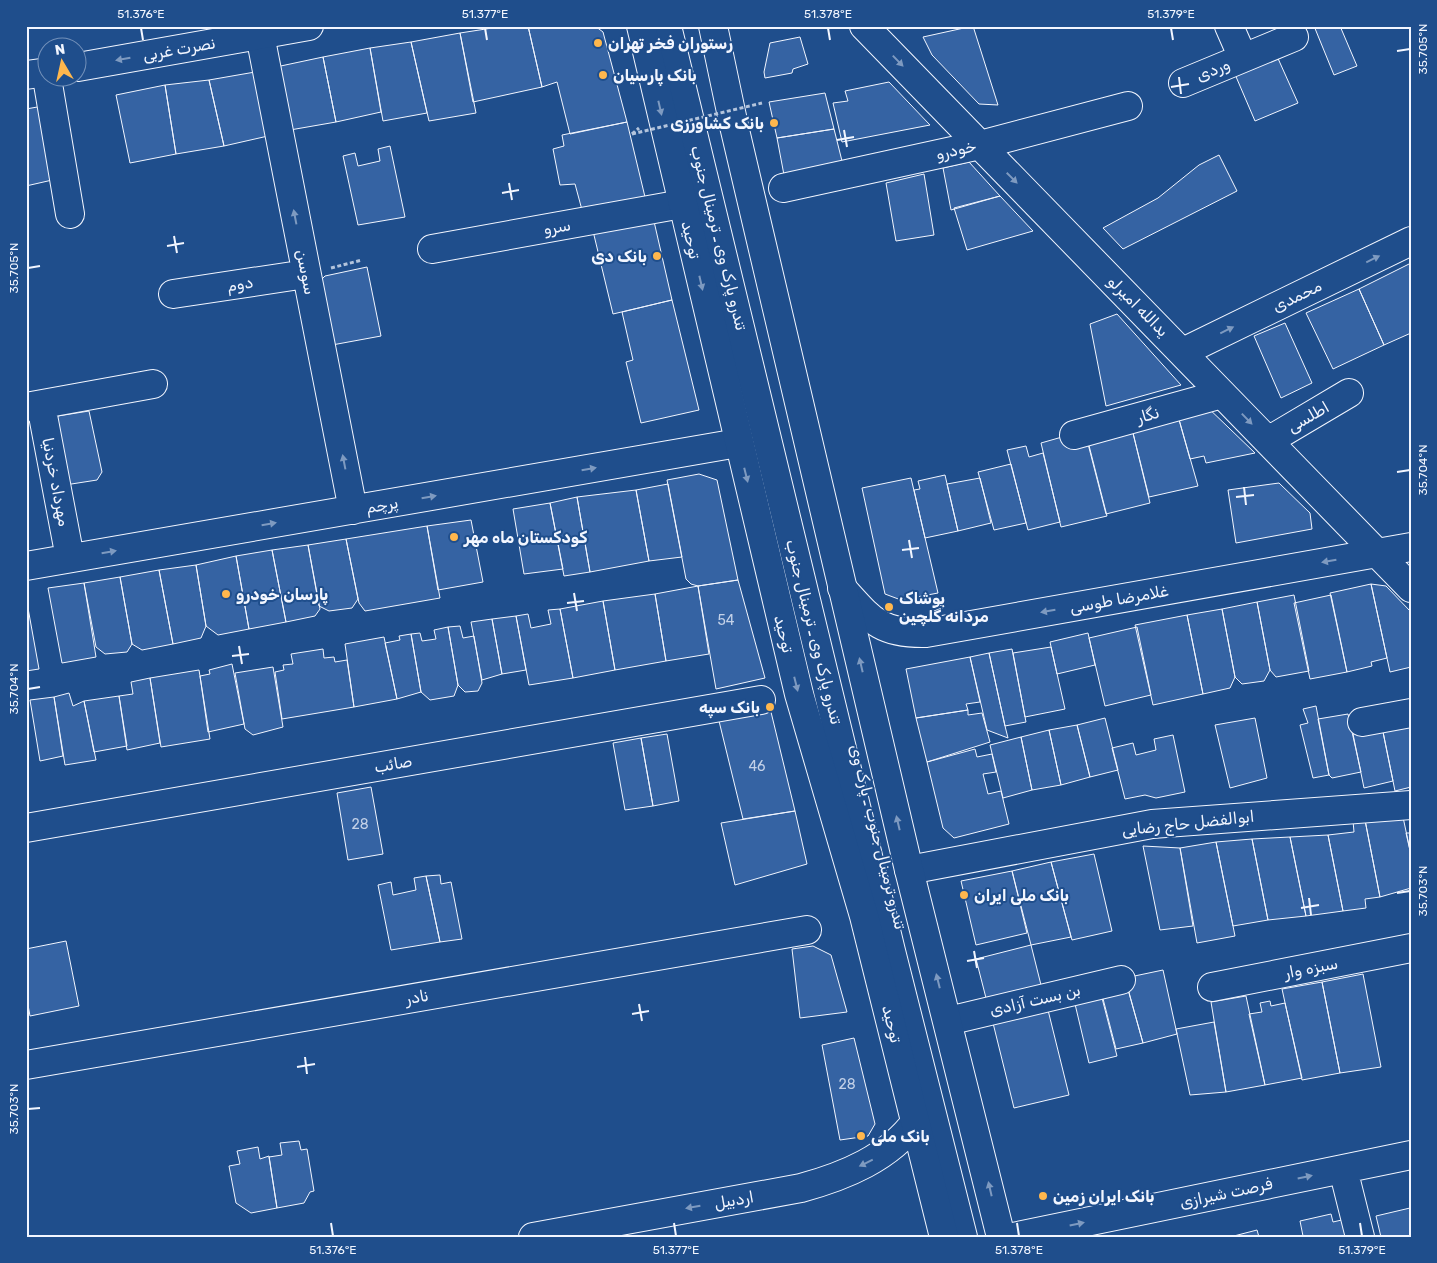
<svg xmlns="http://www.w3.org/2000/svg" width="1437" height="1263" font-family="Rubik,'Noto Naskh Arabic',sans-serif">
	<rect width="100%" height="100%" fill="#1f4e8c"/>
	<!-- building -->
	<path fill="#3563a3" stroke="#f2f6ff" d="M505,26H528L542,87L473,102L460,33Z
		M528,26H595L603,32L627,122L570,134L557,82L542,87Z
		M973,26L998,105L979,104L932,55L923,37Z
		M1314,26H1340L1357,66L1334,75Z
		M460,33L476,113L429,121L411,42Z
		M800,37L808,64L793,69L792,73L765,78L764,72L770,43Z
		M411,42L427,113L383,121L370,48Z
		M370,48L381,112L336,122L323,57Z
		M1276,54L1298,103L1255,121L1234,72Z
		M323,57L336,122L290,130L276,67Z
		M255,72L268,136L224,146L209,80Z
		M209,80L224,146L176,154L165,85Z
		M889,82L930,125L842,142L833,103L848,101L845,91Z
		M165,85L176,154L130,163L116,95Z
		M825,93L834,129L777,138L769,102Z
		M43,106L61,178L26,186V109Z
		M627,122L645,197L582,210L575,184L560,185L553,149L564,146L562,135Z
		M834,129L843,165L784,175L777,138Z
		M390,146L405,217L358,225L343,156L355,153L358,166L380,161L378,149Z
		M1219,155L1237,191L1123,249L1103,228L1158,198L1199,165Z
		M969,162L1000,196L951,210L943,168Z
		M924,174L934,235L896,241L886,183Z
		M1000,196L1033,231L967,250L954,208Z
		M653,217L672,300L613,314L593,231Z
		M1411,263V333L1384,345L1359,289Z
		M367,267L381,336L332,345L319,282L325,276Z
		M1359,289L1384,345L1333,369L1306,313Z
		M672,300L699,410L641,423L626,362L633,360L622,312Z
		M1117,314L1181,385L1106,406L1090,324Z
		M1285,323L1312,383L1281,398L1254,336Z
		M1203,403L1255,453L1206,463L1204,456L1190,459L1176,409Z
		M1176,409L1198,486L1149,497L1131,425Z
		M89,411L102,472L97,480L65,485L51,427L58,416Z
		M1131,425L1150,503L1106,514L1086,436Z
		M1084,426L1107,516L1061,527L1041,443L1062,437L1060,432Z
		M1026,446L1029,457L1043,453L1060,522L1028,530L1007,450Z
		M1011,464L1026,523L994,530L978,472Z
		M699,474L717,480L738,580L698,586L691,584L686,579L667,480Z
		M945,475L958,531L925,538L914,490L920,489L918,481Z
		M911,478L938,593L901,600L885,594L862,488Z
		M980,478L991,523L958,531L947,484Z
		M1279,483L1310,513L1312,529L1236,543L1228,490Z
		M668,484L682,557L649,561L636,490Z
		M636,490L649,561L590,572L577,497Z
		M577,497L590,572L564,576L550,503Z
		M550,503L563,569L524,574L513,509Z
		M471,520L483,582L438,590L427,526Z
		M427,526L440,598L365,611L359,603L346,539Z
		M346,539L358,599L352,608L329,611L319,606L308,545Z
		M308,545L320,609L315,616L286,622L272,550Z
		M272,550L286,622L249,629L236,556Z
		M236,556L249,629L218,635L206,626L196,565Z
		M196,565L206,626L201,638L173,644L159,570Z
		M159,570L173,644L142,650L132,644L120,577Z
		M120,577L132,644L127,652L105,654L96,647L84,583Z
		M738,580L765,678L716,689L698,586Z
		M84,583L96,657L62,663L48,588Z
		M1371,584L1386,586L1411,612V667L1390,672Z
		M1371,584L1387,658L1371,662L1372,666L1347,672L1330,593Z
		M698,586L709,654L666,661L655,594Z
		M655,594L666,661L615,670L603,601Z
		M1294,595L1309,671L1276,677L1270,670L1257,602Z
		M1331,595L1347,672L1310,679L1294,603Z
		M26,597L39,669L26,671Z
		M603,601L615,670L573,678L560,609Z
		M1257,602L1270,670L1264,681L1242,684L1235,677L1222,609Z
		M560,609L573,678L529,685L516,616L528,614L531,628L551,624L548,610Z
		M1222,609L1235,677L1230,688L1203,694L1187,615Z
		M1187,615L1203,694L1153,705L1135,625Z
		M516,616L526,670L502,674L492,619Z
		M492,619L502,674L482,680L471,622Z
		M460,626L463,638L474,636L482,683L478,691L465,692L458,685L448,627Z
		M448,627L458,685L454,696L430,700L421,692L411,634L420,633L422,641L436,639L434,630Z
		M1137,627L1151,695L1105,706L1089,638Z
		M1088,633L1095,665L1057,674L1050,642Z
		M411,634L421,692L397,699L385,643L400,640L399,636Z
		M384,637L397,699L354,707L345,644Z
		M1051,647L1065,709L1025,717L1013,653Z
		M323,649L324,658L334,657L335,662L347,660L354,707L282,719L275,672L284,670L283,665L293,664L291,654Z
		M1012,649L1026,722L1005,726L989,653Z
		M989,653L1005,726L1008,738L987,730L970,657Z
		M970,657L980,702L966,704L968,710L916,718L906,669Z
		M232,664L244,724L208,732L200,676L210,674L209,670Z
		M273,667L283,727L253,735L245,729L235,673Z
		M199,670L210,739L161,747L150,678Z
		M150,678L160,743L127,750L119,696L133,694L131,682Z
		M69,693L73,706L84,701L96,760L65,765L54,697Z
		M119,696L127,746L94,752L84,701Z
		M54,697L63,756L40,761L30,700Z
		M1316,706L1329,775L1313,778L1300,725L1308,723L1303,709Z
		M968,710V715L982,713L990,742L927,762L916,718Z
		M771,712L795,811L743,819L719,721Z
		M1348,714L1361,772L1332,778L1329,775L1318,719Z
		M1105,718L1118,770L1090,777L1077,725Z
		M1255,718L1267,778L1230,788L1215,725Z
		M1411,721V787L1395,791L1382,727Z
		M1077,725L1090,777L1061,785L1049,730Z
		M1382,727L1393,781L1364,788L1353,734Z
		M1049,730L1061,785L1032,790L1021,737Z
		M667,734L679,801L653,806L641,738Z
		M1173,735L1185,792L1156,798L1145,795L1125,799L1112,748L1133,743L1136,755L1156,750L1154,739Z
		M1021,737L1032,790L1003,798L990,745Z
		M641,738L653,806L625,810L613,743Z
		M975,749L977,757L992,754L996,772L983,774L988,794L1001,791L1009,824L954,838L943,828L927,762Z
		M371,787L383,854L348,860L337,793Z
		M795,811L807,864L735,885L721,823Z
		M1403,817L1411,855V888L1380,897L1365,820Z
		M1365,820L1380,897L1365,899L1366,908L1343,911L1328,835L1354,832L1353,821Z
		M1406,833H1411V855Z
		M1328,835L1343,911L1306,916L1290,837Z
		M1290,837L1306,916L1268,920L1252,839Z
		M1252,839L1268,920L1233,926L1216,842Z
		M1216,842L1235,936L1197,943L1180,848Z
		M1143,846L1180,848L1193,926L1160,930Z
		M1094,854L1112,931L1072,940L1051,862Z
		M1051,862L1071,937L1031,945L1012,871Z
		M1012,871L1027,933L976,945L961,881Z
		M440,875L441,884L451,882L462,939L440,942L426,876Z
		M426,876L440,942L391,950L378,885L391,882L393,895L416,890L414,878Z
		M66,941L79,1006L30,1016L26,994V949Z
		M1031,945L1041,985L986,998L976,959Z
		M813,946L831,955L847,1012L800,1018L792,949Z
		M1163,970L1177,1034L1143,1043L1125,978Z
		M1363,974L1381,1067L1340,1073L1322,982Z
		M1322,982L1340,1073L1302,1080L1282,989Z
		M1127,986L1143,1043L1116,1049L1101,991Z
		M1246,996L1265,1085L1226,1092L1211,1002Z
		M1102,998L1117,1056L1089,1063L1075,1004Z
		M1270,1001L1271,1006L1285,1003L1302,1078L1265,1085L1249,1014L1262,1012L1260,1003Z
		M1047,1006L1069,1095L1014,1108L992,1019Z
		M1214,1022L1226,1092L1190,1095L1176,1029Z
		M854,1038L875,1124L868,1136L840,1140L822,1045Z
		M299,1141L301,1150L307,1149L314,1191L310,1192L304,1203L277,1208L269,1157L282,1155L280,1143Z
		M258,1147L260,1159L269,1156L277,1208L251,1213L236,1203L229,1166L240,1164L237,1151Z
		M1410,1208L1411,1237H1381L1376,1216Z
		M1331,1214L1333,1222L1346,1219L1350,1237H1300L1303,1236L1300,1221Z
		M1257,1230L1259,1237H1230Z"/>
	<g fill="none" stroke-linecap="round" stroke-linejoin="round">
		<!-- highway-tunnel -->
		<path stroke="#3f679d" stroke-width="28" stroke-dasharray="28 14" stroke-linecap="butt" d="M791,602L826,742"/>
		<defs>
			<path id="minor" d="M667,26L891,951L963,1237
				M864,26L1411,588
				M1229,26L1243,58
				M260,35L353,510
				M46,72L70,214
				M1183,83L1294,37
				M783,188L980,145L1128,106
				M432,249L682,204
				M173,294L306,274
				M1183,352L1411,241
				M41,405L70,558
				M26,407L153,384
				M1074,435L1222,394
				M1268,441L1349,393
				M26,566L738,443
				M842,588C871,620 880,634 926,633L1411,547
				M1362,722L1411,713
				M26,828L761,700
				M909,870L1152,824L1411,805
				M1212,987L1411,948
				M948,1021L1121,980
				M26,1065L807,930
				M1343,1169L1360,1237
				M533,1237L801,1188C845,1176 889,1158 916,1121
				M1013,1237L1411,1155"/>
			<path id="major" d="M641,26L799,694L864,916L944,1237
				M713,26L734,126L909,870L1001,1237
				M78,67L309,26
				M26,75L48,72"/>
		</defs>
		<!-- minor casing -->
		<use href="#minor" stroke="#f2f6ff" stroke-width="30"/>
		<!-- major casing -->
		<use href="#major" stroke="#f2f6ff" stroke-width="30"/>
		<!-- path -->
		<path stroke="#b3c4dc" stroke-width="3" stroke-dasharray="4 2.5" stroke-linecap="butt" d="M632,134L639,128
			M331,268L362,260"/>
		<!-- minor -->
		<use href="#minor" stroke="#1f4e8c" stroke-width="28"/>
		<!-- major -->
		<use href="#major" stroke="#1f4e8c" stroke-width="28"/>
		<!-- path-bridge -->
		<path stroke="#b3c4dc" stroke-width="3" stroke-dasharray="4 2.5" stroke-linecap="butt" d="M632,134L762,103"/>
	</g>
	<!-- one-way arrows -->
	<defs><path id="oneway-solid" d="M-6-.8H1V-3.2L6.5 0L1 3.2V.8H-6Z" transform="scale(1.25)"/></defs>
	<g fill="#7e9ac0">
		<use href="#oneway-solid" transform="translate(123 59) rotate(170)"/>
		<use href="#oneway-solid" transform="translate(898 61) rotate(46)"/>
		<use href="#oneway-solid" transform="translate(660 108) rotate(77)"/>
		<use href="#oneway-solid" transform="translate(1012 178) rotate(45)"/>
		<use href="#oneway-solid" transform="translate(295 217) rotate(-101)"/>
		<use href="#oneway-solid" transform="translate(1373 259) rotate(-26)"/>
		<use href="#oneway-solid" transform="translate(701 283) rotate(77)"/>
		<use href="#oneway-solid" transform="translate(1227 330) rotate(-26)"/>
		<use href="#oneway-solid" transform="translate(1247 419) rotate(46)"/>
		<use href="#oneway-solid" transform="translate(344 462) rotate(-101)"/>
		<use href="#oneway-solid" transform="translate(589 469) rotate(-10)"/>
		<use href="#oneway-solid" transform="translate(746 475) rotate(76)"/>
		<use href="#oneway-solid" transform="translate(429 497) rotate(-10)"/>
		<use href="#oneway-solid" transform="translate(269 524) rotate(-10)"/>
		<use href="#oneway-solid" transform="translate(109 552) rotate(-10)"/>
		<use href="#oneway-solid" transform="translate(1329 561) rotate(170)"/>
		<use href="#oneway-solid" transform="translate(1048 611) rotate(170)"/>
		<use href="#oneway-solid" transform="translate(861 665) rotate(-103)"/>
		<use href="#oneway-solid" transform="translate(796 684) rotate(76)"/>
		<use href="#oneway-solid" transform="translate(898 823) rotate(-103)"/>
		<use href="#oneway-solid" transform="translate(938 981) rotate(-104)"/>
		<use href="#oneway-solid" transform="translate(866 1163) rotate(154)"/>
		<use href="#oneway-solid" transform="translate(1305 1177) rotate(-12)"/>
		<use href="#oneway-solid" transform="translate(990 1189) rotate(-103)"/>
		<use href="#oneway-solid" transform="translate(693 1207) rotate(170)"/>
		<use href="#oneway-solid" transform="translate(1077 1224) rotate(-12)"/>
	</g>
	<!-- ticks -->
	<path fill="none" stroke="#f2f6ff" stroke-width="2" d="M141,28L143,40M485,28L487,40M828,28L830,40M1171,28L1173,40M1397,51L1410,49M1179,77L1181,94M1171,87L1189,84M844,130L847,147M837,140L854,137M509,183L512,200M502,193L519,190M174,236L177,253M167,246L184,243M28,268L40,266M1397,472L1410,470M1244,487L1246,505M1236,497L1254,495M909,540L912,558M902,550L919,548M574,593L577,611M567,603L584,601M239,646L242,664M232,656L249,654M28,689L40,687M1397,893L1410,891M1309,898L1311,915M1301,908L1319,905M974,951L977,968M967,961L984,958M639,1004L642,1021M632,1014L649,1011M305,1057L307,1074M297,1067L315,1064M28,1109L40,1108M331,1223L333,1236M674,1223L676,1236M1017,1223L1019,1236M1360,1223L1362,1236"/>
	<!-- markers -->
	<g fill="#ffb74d" stroke="#1f4e8c" stroke-width="2">
		<circle cx="598" cy="43" r="5"/>
		<circle cx="603" cy="75" r="5"/>
		<circle cx="774" cy="123" r="5"/>
		<circle cx="657" cy="256" r="5"/>
		<circle cx="454" cy="537" r="5"/>
		<circle cx="226" cy="594" r="5"/>
		<circle cx="889" cy="607" r="5"/>
		<circle cx="770" cy="707" r="5"/>
		<circle cx="964" cy="895" r="5"/>
		<circle cx="861" cy="1136" r="5"/>
		<circle cx="1043" cy="1196" r="5"/>
	</g>
	<g text-anchor="middle" dominant-baseline="central" stroke-width="4" stroke-linejoin="round" paint-order="stroke">
		<!-- number labels -->
		<g font-size="14" fill="#c3d1e8">
			<text x="726" y="620">54</text>
			<text x="757" y="766">46</text>
			<text x="360" y="824">28</text>
			<text x="847" y="1084">28</text>
		</g>
		<!-- poi labels -->
		<g font-size="16" font-weight="bold" fill="#f2f6ff" stroke="#1f4e8c" text-anchor="start">
			<text x="608" y="43">رستوران فخر تهران</text>
			<text x="613" y="75">بانک پارسیان</text>
			<text x="764" y="123" text-anchor="end">بانک کشاورزی</text>
			<text x="647" y="256" text-anchor="end">بانک دی</text>
			<text x="464" y="537">کودکستان ماه مهر</text>
			<text x="236" y="594">پارسان خودرو</text>
			<text x="899" y="598">پوشاک<tspan x="899" dy="18">مردانه گلچین</tspan></text>
			<text x="760" y="707" text-anchor="end">بانک سپه</text>
			<text x="974" y="895">بانک ملی ایران</text>
			<text x="871" y="1136">بانک ملی</text>
			<text x="1053" y="1196">بانک ایران زمین</text>
		</g>
		<!-- street labels -->
		<g font-size="16" fill="#f2f6ff" stroke="#1f4e8c">
			<text transform="translate(179 49) rotate(-10)">نصرت غربی</text>
			<text transform="translate(1213 70) rotate(-23)">وردی</text>
			<text transform="translate(956 150) rotate(-13)">خودرو</text>
			<text transform="translate(557 227) rotate(-10)">سرو</text>
			<text transform="translate(719 238) rotate(76)">تندرو پارک وی ـ ترمینال جنوب</text>
			<text transform="translate(691 240) rotate(77)">توحید</text>
			<text transform="translate(306 272) rotate(79)">سوسن</text>
			<text transform="translate(240 284) rotate(-9)">دوم</text>
			<text transform="translate(1297 296) rotate(-26)">محمدی</text>
			<text transform="translate(1138 306) rotate(45)">یدالله امیرلو</text>
			<text transform="translate(1148 415) rotate(-16)">نگار</text>
			<text transform="translate(1308 417) rotate(-30)">اطلسی</text>
			<text transform="translate(56 482) rotate(79)">مهرداد خردنیا</text>
			<text transform="translate(382 505) rotate(-10)">پرچم</text>
			<text transform="translate(1119 599) rotate(-10)">غلامرضا طوسی</text>
			<text transform="translate(814 632) rotate(76)">تندرو پارک وی ـ ترمینال جنوب</text>
			<text transform="translate(784 634) rotate(76)">توحید</text>
			<text transform="translate(393 764) rotate(-10)">صائب</text>
			<text transform="translate(1188 823) rotate(-6)">ابوالفضل حاج رضایی</text>
			<text transform="translate(878 837) rotate(76)">تندرو ترمینال جنوب ـ پارک وی</text>
			<text transform="translate(1311 968) rotate(-11)">سبزه‌ وار</text>
			<text transform="translate(417 997) rotate(-10)">نادر</text>
			<text transform="translate(1035 1000) rotate(-13)">بن بست آزادی</text>
			<text transform="translate(892 1024) rotate(76)">توحید</text>
			<text transform="translate(1226 1193) rotate(-12)">فرصت شیرازی</text>
			<text transform="translate(734 1200) rotate(-10)">اردبیل</text>
		</g>
	</g>
	<!-- border -->
	<rect width="1437" height="1263" fill="none" stroke="#1f4e8c" stroke-width="55"/>
	<!-- north arrow -->
	<g transform="translate(62 62) rotate(351)"><circle r="24" fill="#1f4e8c" stroke="#7391ba"/>
	<path d="M0-4L9 19L0 12L-9 19Z" fill="#ffb74d"/>
	<text y="-8" font-size="14" font-weight="bold" text-anchor="middle" fill="#f2f6ff">N</text>
	</g>
	<rect x="28" y="28" width="1382" height="1208" fill="none" stroke="#f2f6ff" stroke-width="2"/>
	<g font-size="12" text-anchor="middle" fill="#f2f6ff">
		<text x="141" y="18">51.376°E</text>
		<text x="485" y="18">51.377°E</text>
		<text x="828" y="18">51.378°E</text>
		<text x="1171" y="18">51.379°E</text>
		<text transform="translate(1423 49) rotate(-90)" y="4">35.705°N</text>
		<text transform="translate(14 268) rotate(-90)" y="4">35.705°N</text>
		<text transform="translate(1423 470) rotate(-90)" y="4">35.704°N</text>
		<text transform="translate(14 689) rotate(-90)" y="4">35.704°N</text>
		<text transform="translate(1423 891) rotate(-90)" y="4">35.703°N</text>
		<text transform="translate(14 1109) rotate(-90)" y="4">35.703°N</text>
		<text x="333" y="1254">51.376°E</text>
		<text x="676" y="1254">51.377°E</text>
		<text x="1019" y="1254">51.378°E</text>
		<text x="1362" y="1254">51.379°E</text>
	</g>
</svg>
